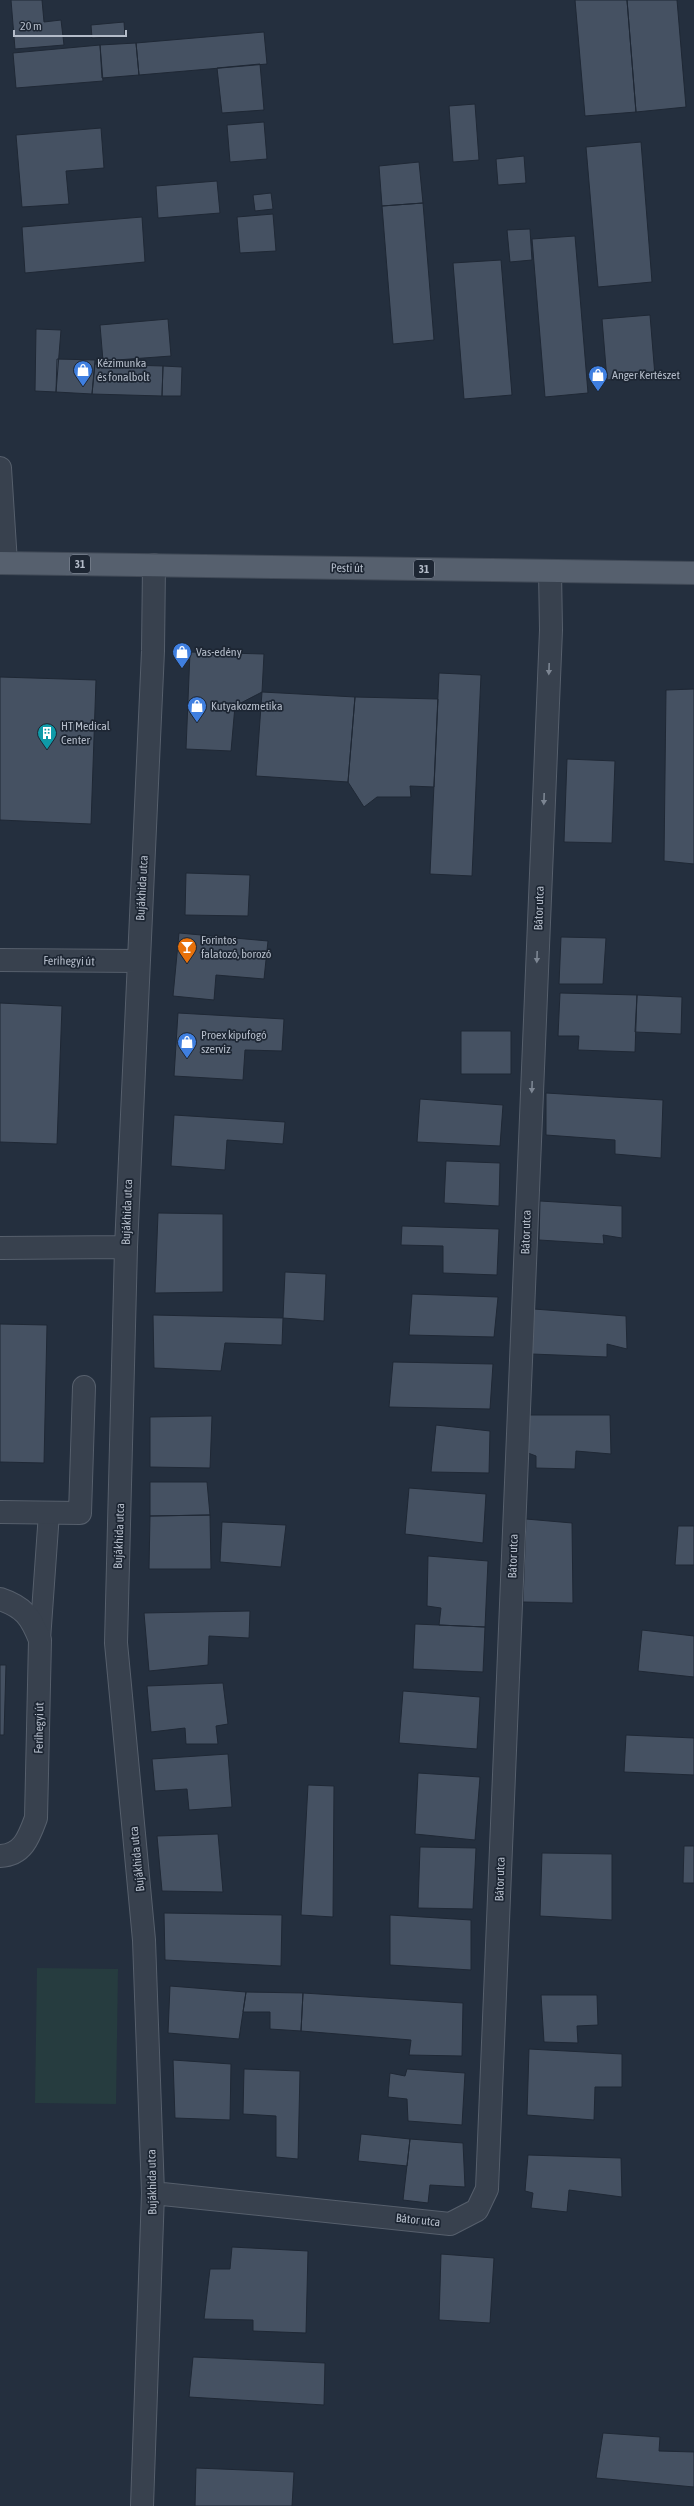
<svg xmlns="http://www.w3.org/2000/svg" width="694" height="2506" font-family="'Asap Condensed',sans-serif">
	<rect width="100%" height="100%" fill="#242f3e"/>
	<!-- green -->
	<path fill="#263c3f" d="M37,1968L118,1969L116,2104L35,2103Z"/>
	<!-- building -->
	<path fill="#455162" stroke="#1f2835" d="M11,0H42L44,22L61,20L64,45L15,49Z
		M575,0H627L636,112L585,116Z
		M627,0H677L686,107L636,112Z
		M124,22L125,36L92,38L91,25Z
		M264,32L267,64L139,75L136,43Z
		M136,43L139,75L102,78L100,45Z
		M100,45L103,81L16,88L13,53Z
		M260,64L264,110L222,113L217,68Z
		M475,104L479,160L453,162L449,106Z
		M264,122L267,159L230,162L227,125Z
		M101,128L104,168L66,171L69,204L22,207L16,135Z
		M641,142L652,282L598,287L586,147Z
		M524,156L526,183L498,185L496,159Z
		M419,162L423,203L382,206L379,166Z
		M217,181L220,213L158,218L156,186Z
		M271,193L273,209L255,211L253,195Z
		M423,203L434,340L393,344L382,206Z
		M273,214L276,251L240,253L237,217Z
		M142,217L145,262L25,273L22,227Z
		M530,229L532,260L510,262L507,230Z
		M575,236L588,393L545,397L532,239Z
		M501,260L512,395L464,399L453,263Z
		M650,315L655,376L607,380L602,319Z
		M168,319L171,356L103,361L100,325Z
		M36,329L61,330L56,392L35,391Z
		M57,359L95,360L92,394L56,392Z
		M95,364L163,366L162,396L92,394Z
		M163,366L182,367L181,396H162Z
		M190,652L264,654L262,692L235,706L231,751L186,749Z
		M439,673L481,675L472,876L430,874Z
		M0,677L96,680L91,824L0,820Z
		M694,689V864L664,861L666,690Z
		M262,692L355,697L348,782L256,776Z
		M355,697L438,699L434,787L410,786L411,797H377L364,807L348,782Z
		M567,759L615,761L612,843L564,842Z
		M186,873L250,875L248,916L185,915Z
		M179,933L268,941L264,979L216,975L214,1000L173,996Z
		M561,937L606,938L603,984H559Z
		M560,993L637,995L635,1052L578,1050L579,1036H558Z
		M637,995L682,997L681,1034L635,1032Z
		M0,1003L62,1006L57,1144L0,1142Z
		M178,1013L284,1019L282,1051L245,1050L243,1080L174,1076Z
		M461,1031H511V1074H461Z
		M546,1093L663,1100L661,1158L615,1154V1140L546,1135Z
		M420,1099L503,1105L500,1146L417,1142Z
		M174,1115L285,1122L283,1144L227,1140L225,1170L171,1166Z
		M446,1161L500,1163L499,1206L444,1203Z
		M540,1201L622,1206V1238L603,1235L604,1244L539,1240Z
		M158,1213L223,1214V1292L155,1293Z
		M402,1226L499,1229L497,1275L443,1273V1246L401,1245Z
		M285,1272L326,1274L324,1321L283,1318Z
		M412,1294L498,1297L494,1337L409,1335Z
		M534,1309L626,1316L627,1349L607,1344V1357L532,1354Z
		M153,1315L283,1318L282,1345L225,1343L221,1371L154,1368Z
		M0,1324L47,1325L44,1463L0,1462Z
		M393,1362L493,1364L490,1409L389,1407Z
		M528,1415H610L611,1454L576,1451L575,1469L536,1468V1456L528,1453Z
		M212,1416L210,1468L150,1467V1417Z
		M436,1425L490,1431L489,1473L431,1472Z
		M150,1482H207L210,1515L150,1516Z
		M409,1488L486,1494L483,1543L405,1534Z
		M210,1515L211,1569H149L150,1516Z
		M526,1519L572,1523L573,1603L523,1602Z
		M222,1522L286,1525L281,1567L220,1562Z
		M678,1526H694V1565H675Z
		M428,1556L488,1561L485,1627L439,1625L441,1608L427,1606Z
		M250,1611L249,1638L209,1636L208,1665L149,1671L144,1613Z
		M415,1624L485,1627L483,1672L413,1669Z
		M642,1630L694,1636V1677L638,1671Z
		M0,1665H6L4,1735H0Z
		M223,1683L228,1724L216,1726L218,1744H186L185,1728L151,1732L147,1686Z
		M403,1691L480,1697L477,1749L399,1743Z
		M626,1735L694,1738V1775L624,1772Z
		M228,1754L232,1807L189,1810L187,1789L155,1791L152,1759Z
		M418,1773L480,1777L475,1840L415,1834Z
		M308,1785L334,1786L333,1917L301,1915Z
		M218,1834L223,1892L162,1891L157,1836Z
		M684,1846H694V1883H683Z
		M420,1847L476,1848L473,1909L418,1908Z
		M542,1853L612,1854V1920L540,1916Z
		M164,1913L282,1915L281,1966L165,1960Z
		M390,1915L471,1920V1970L390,1965Z
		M170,1986L246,1992L239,2039L168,2033Z
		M246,1992L303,1993L301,2031L270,2029V2012H243Z
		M303,1993L463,2003L462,2056L409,2055L411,2040L301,2031Z
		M541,1995H597L598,2025L577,2026L578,2043L544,2042Z
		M529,2049L622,2054V2087H595L594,2120L527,2115Z
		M173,2060L231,2064L230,2120L175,2118Z
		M244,2069L300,2071L298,2159L276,2157V2116L243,2114Z
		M407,2069L465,2073L462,2125L408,2121L407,2099L388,2097L390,2073L405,2076Z
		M361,2134L410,2139L407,2166L358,2161Z
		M410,2139L463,2143L465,2187L430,2185L428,2203L403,2200Z
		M528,2155L621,2158L622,2197L569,2190L567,2212L531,2208L533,2193L525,2191Z
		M232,2247L308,2251L306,2333L253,2331V2320L204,2319L210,2269H230Z
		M441,2254L494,2258L490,2323L439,2320Z
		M193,2357L325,2363L324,2405L189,2397Z
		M603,2433L660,2437L659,2451L694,2452V2487L596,2478Z
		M196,2468L294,2472L292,2506H195Z"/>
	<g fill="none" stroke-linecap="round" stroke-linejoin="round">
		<defs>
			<path id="service" d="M40,1640L49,1513"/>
			<path id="minor" d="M0,468L6,563
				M0,960L139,961
				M0,1248L126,1247
				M0,1512L80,1513L84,1387
				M0,1599C24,1607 31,1617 40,1640L36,1818C29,1837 23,1855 0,1856
				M153,2193L450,2224L477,2210L487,2189L551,630L550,571
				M142,2506L153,2193L144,1940L116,1643L126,1247L153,651L154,565"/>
			<path id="primary" d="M0,563L694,573"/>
		</defs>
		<!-- service casing -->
		<use href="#service" stroke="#565f6c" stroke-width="22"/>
		<!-- minor casing -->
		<use href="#minor" stroke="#565f6c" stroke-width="24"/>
		<!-- primary casing -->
		<use href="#primary" stroke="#414a57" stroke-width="24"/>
		<!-- service -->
		<use href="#service" stroke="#38414e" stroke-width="20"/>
		<!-- minor -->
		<use href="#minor" stroke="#38414e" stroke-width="22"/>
		<!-- primary -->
		<use href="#primary" stroke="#56606e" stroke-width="22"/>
	</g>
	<!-- one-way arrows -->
	<defs><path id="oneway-solid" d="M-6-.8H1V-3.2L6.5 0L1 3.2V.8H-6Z"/></defs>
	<g fill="#7c8592">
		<use href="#oneway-solid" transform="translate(549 669) rotate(92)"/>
		<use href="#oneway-solid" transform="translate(544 799) rotate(92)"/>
		<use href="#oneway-solid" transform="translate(537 957) rotate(92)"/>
		<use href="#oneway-solid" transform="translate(532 1087) rotate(92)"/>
	</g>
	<!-- icons -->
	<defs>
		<symbol id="shop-pin" viewBox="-11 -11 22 30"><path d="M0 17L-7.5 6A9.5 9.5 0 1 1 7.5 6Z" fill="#3f7fe0" stroke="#1d2633"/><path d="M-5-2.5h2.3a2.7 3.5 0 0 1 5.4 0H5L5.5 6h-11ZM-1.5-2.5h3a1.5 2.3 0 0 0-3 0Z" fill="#fff"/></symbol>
		<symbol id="building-pin" viewBox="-11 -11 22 30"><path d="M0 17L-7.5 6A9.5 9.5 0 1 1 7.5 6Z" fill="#0f9aa8" stroke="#1d2633"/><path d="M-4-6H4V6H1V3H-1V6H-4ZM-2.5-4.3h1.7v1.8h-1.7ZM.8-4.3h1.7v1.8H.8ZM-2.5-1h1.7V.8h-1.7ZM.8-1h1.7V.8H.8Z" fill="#fff"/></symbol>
		<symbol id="bar-pin" viewBox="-11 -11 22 30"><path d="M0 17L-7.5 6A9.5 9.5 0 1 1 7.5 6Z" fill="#e8710a" stroke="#1d2633"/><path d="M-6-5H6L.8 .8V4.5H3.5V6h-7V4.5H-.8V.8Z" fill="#fff"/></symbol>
	</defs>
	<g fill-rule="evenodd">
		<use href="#shop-pin" x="72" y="359" width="22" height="30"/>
		<use href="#shop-pin" x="587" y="364" width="22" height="30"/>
		<use href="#shop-pin" x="171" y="641" width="22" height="30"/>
		<use href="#shop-pin" x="186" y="695" width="22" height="30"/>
		<use href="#building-pin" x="36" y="722" width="22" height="30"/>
		<use href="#bar-pin" x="176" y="936" width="22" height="30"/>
		<use href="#shop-pin" x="176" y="1031" width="22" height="30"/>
	</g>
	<g text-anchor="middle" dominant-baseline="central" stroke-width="3.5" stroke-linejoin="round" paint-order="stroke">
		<!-- shield labels -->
		<g fill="#1d2633" stroke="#878f9c" stroke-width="1">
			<rect x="70" y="555" width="20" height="18" rx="3"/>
			<rect x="414" y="560" width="20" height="18" rx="3"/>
		</g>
		<g font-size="11" font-weight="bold" fill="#b4bcc9">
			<text x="80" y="564">31</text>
			<text x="424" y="569">31</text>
		</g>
		<!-- poi labels -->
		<g font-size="12" fill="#b4bcc9" stroke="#1d2633" text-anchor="start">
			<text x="97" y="363">Kézimunka<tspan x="97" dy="14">és fonalbolt</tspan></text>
			<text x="612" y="375">Anger Kertészet</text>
			<text x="196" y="652">Vas-edény</text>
			<text x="211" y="706">Kutyakozmetika</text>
			<text x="61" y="726">HT Medical<tspan x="61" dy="14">Center</tspan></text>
			<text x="201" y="940">Forintos<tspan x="201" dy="14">falatozó, borozó</tspan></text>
			<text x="201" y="1035">Proex kipufogó<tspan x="201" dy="14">szerviz</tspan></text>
		</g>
		<!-- street labels -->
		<g font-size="12" fill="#b4bcc9" stroke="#1d2633">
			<text transform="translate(347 568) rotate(1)">Pesti út</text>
			<text transform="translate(142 888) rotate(-87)">Bujákhida utca</text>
			<text transform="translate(539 908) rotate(-88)">Bátor utca</text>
			<text transform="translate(69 961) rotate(1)">Ferihegyi út</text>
			<text transform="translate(127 1212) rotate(-88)">Bujákhida utca</text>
			<text transform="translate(526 1232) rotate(-88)">Bátor utca</text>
			<text transform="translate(119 1536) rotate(-88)">Bujákhida utca</text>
			<text transform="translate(513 1556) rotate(-88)">Bátor utca</text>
			<text transform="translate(39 1728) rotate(-89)">Ferihegyi út</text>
			<text transform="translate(137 1859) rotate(-96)">Bujákhida utca</text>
			<text transform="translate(500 1879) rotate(-88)">Bátor utca</text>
			<text transform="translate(152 2182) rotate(-91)">Bujákhida utca</text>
			<text transform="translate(418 2220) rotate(6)">Bátor utca</text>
		</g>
	</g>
	<!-- scale -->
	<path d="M14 30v6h112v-6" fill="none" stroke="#b4bcc9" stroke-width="2"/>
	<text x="20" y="30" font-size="12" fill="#b4bcc9" stroke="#1d2633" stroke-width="3" paint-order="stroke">20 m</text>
</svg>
